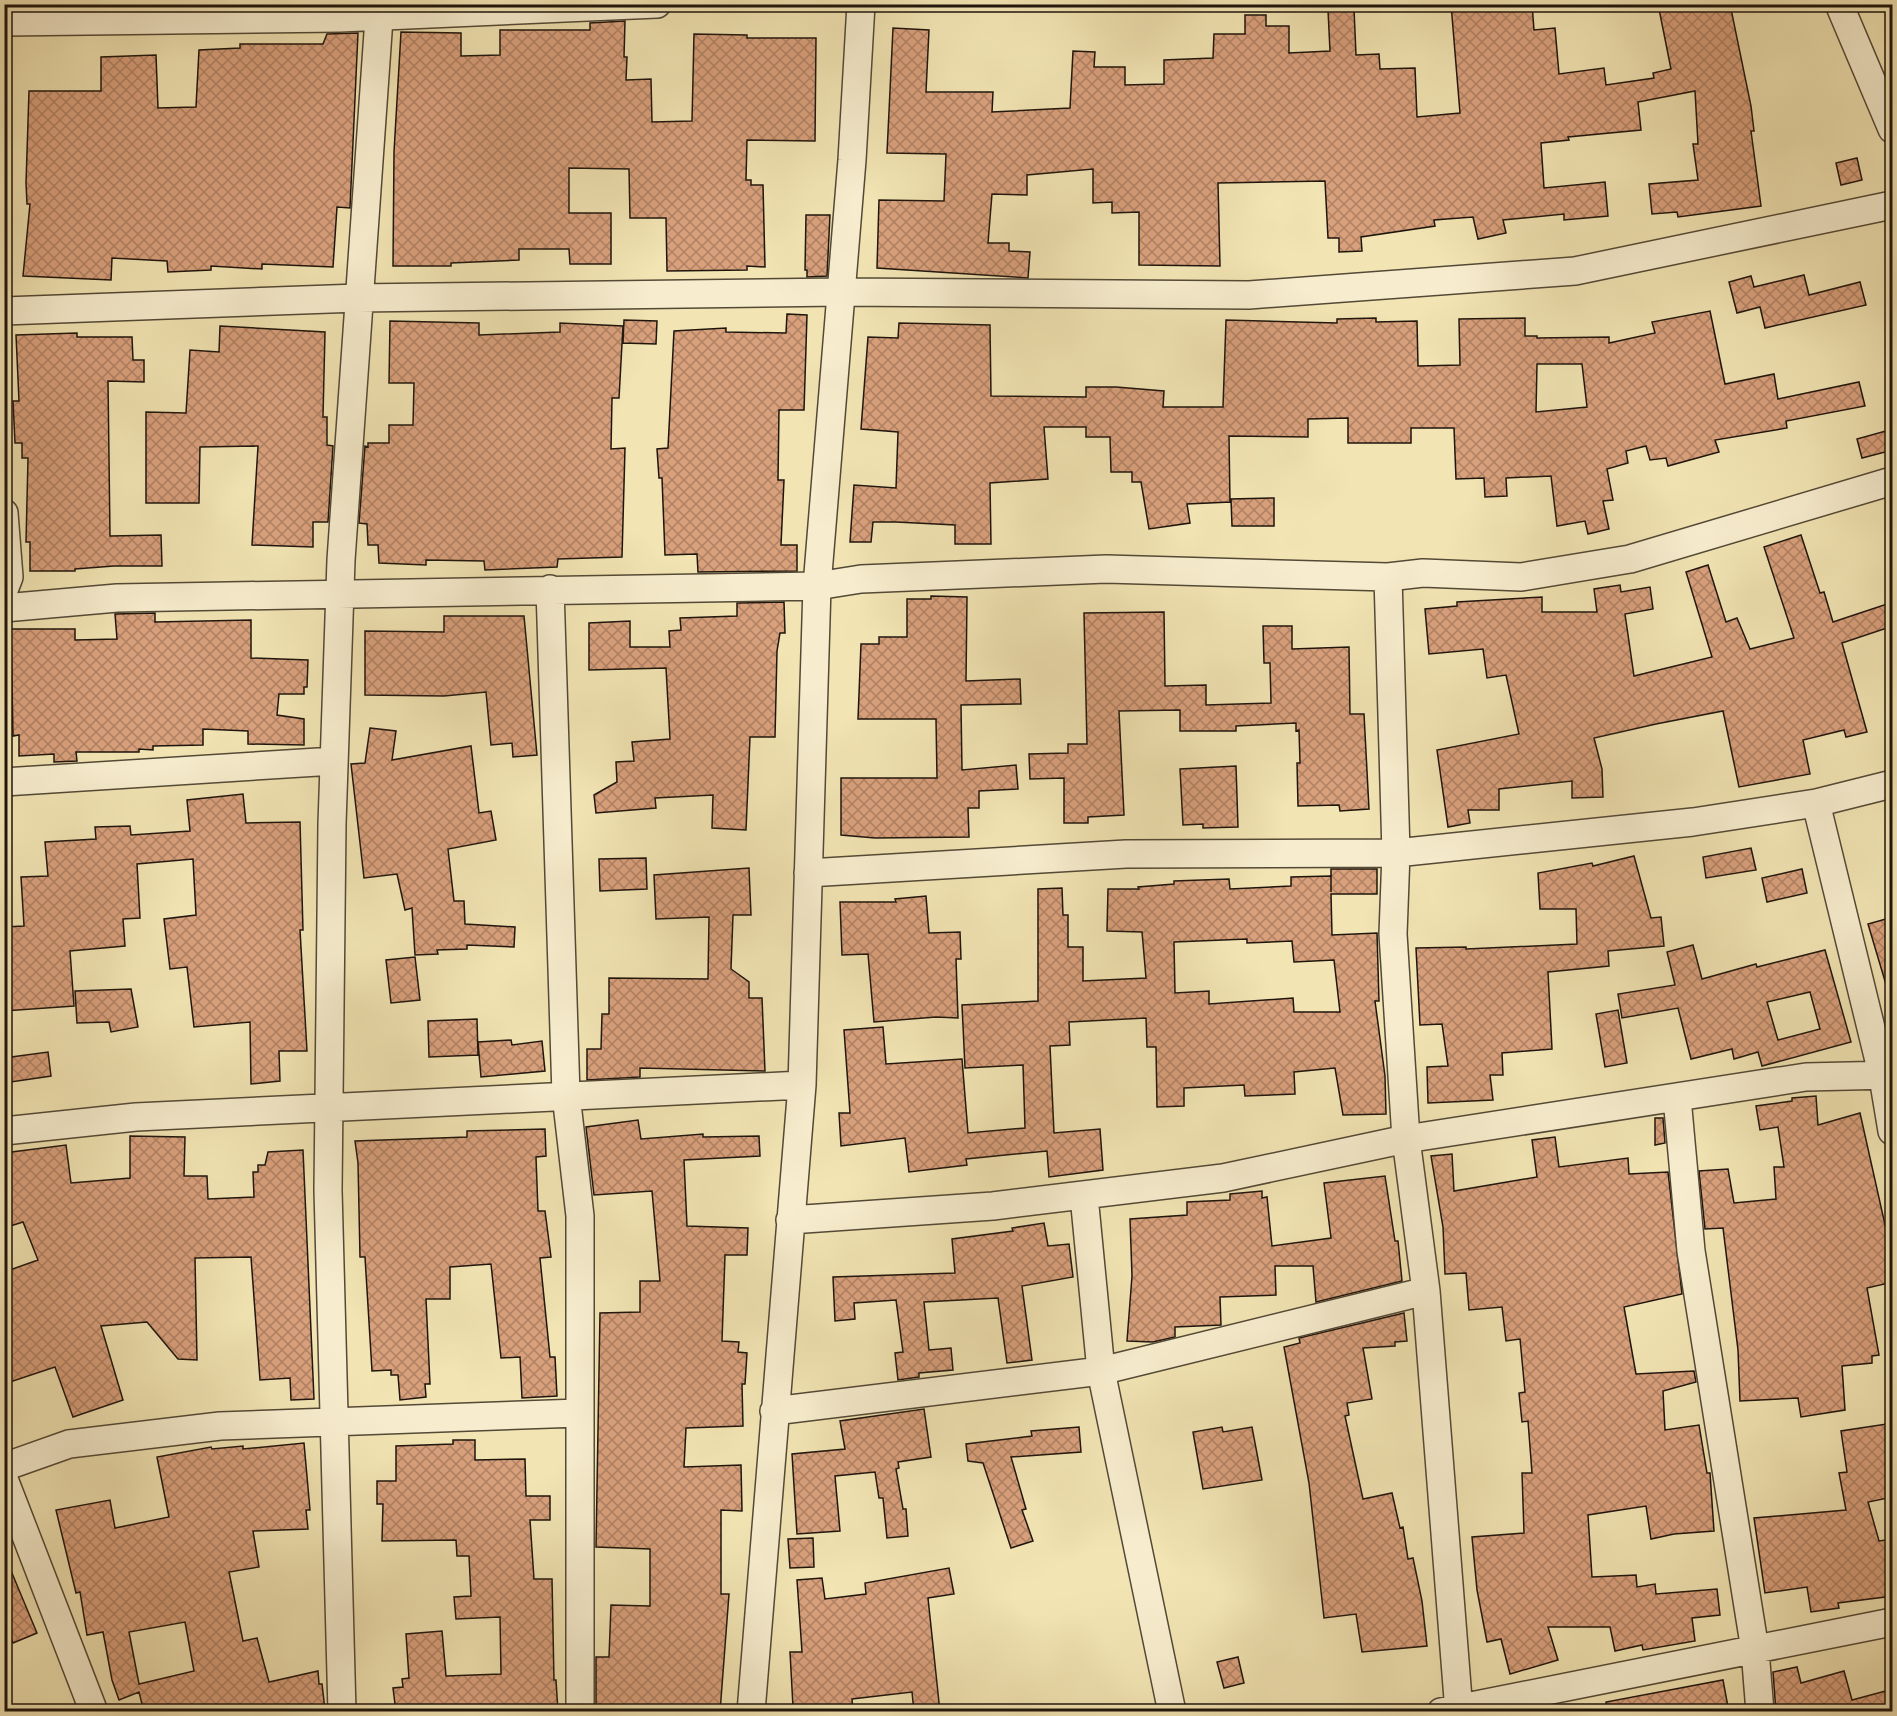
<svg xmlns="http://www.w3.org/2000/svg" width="1897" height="1716" font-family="'IM FELL Great Primer',serif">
	<defs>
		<pattern id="building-cross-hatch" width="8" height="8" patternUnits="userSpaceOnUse" patternTransform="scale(1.5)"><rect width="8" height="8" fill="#d9a07c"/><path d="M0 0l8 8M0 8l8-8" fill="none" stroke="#af8164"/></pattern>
	</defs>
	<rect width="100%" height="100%" fill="#f2e4b3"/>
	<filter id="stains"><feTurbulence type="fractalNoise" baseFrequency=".00333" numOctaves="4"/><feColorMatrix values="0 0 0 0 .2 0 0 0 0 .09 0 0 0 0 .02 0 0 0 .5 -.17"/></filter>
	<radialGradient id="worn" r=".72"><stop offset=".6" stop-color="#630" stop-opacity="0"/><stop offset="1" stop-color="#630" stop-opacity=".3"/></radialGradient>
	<!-- building -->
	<path fill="url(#building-cross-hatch)" stroke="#1e150d" stroke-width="1.5" fill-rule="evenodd" d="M1451,4H1532L1534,30L1555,28L1559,74L1604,68L1606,85L1654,78L1653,73L1671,69L1658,4H1730L1751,106L1754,131H1751L1761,206L1678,217L1677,212L1652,214L1649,184L1698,180L1693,144H1698L1695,91L1638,102L1641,130L1568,137L1569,140L1541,143L1544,188L1605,182L1608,216L1564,220V214L1503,220L1506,233L1478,239L1473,217L1434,220L1435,226L1361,237L1362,251L1339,252V238H1328L1325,181L1218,183L1220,266L1139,265V212L1112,213V202L1093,203V169L1027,175V195L992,194L988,243H1009V251L1030,252L1028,278L877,268L879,200L944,201L946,154L887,153L893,28L929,30L926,92H993L992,112L1070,108L1073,51L1095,52L1094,67H1125V85L1164,84V60L1213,58L1214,34H1245V15H1266V26H1289V53L1330,51L1328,10L1354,9L1356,55L1379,54L1380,69L1415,68L1417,117L1460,113Z
		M625,21L624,57H627L626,80L651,79L652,122L692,121L694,34L747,35V38H816L815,141L747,140L746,180H751V185H763L765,267L747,266V270L667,271L666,218H630L629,169L569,168V213H611V264H570L569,249H519V260L451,263V266H393L394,152L401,32L461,33V56L500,55V30H590V23Z
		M358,33L350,208L337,207L333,267L262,264V269L211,266V270L168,272L167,261L112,258L111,280L23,276L30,204H27L26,183L29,91H101V57L156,55L158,108L196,107L199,50L240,48V44H323L327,34Z
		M1857,158L1862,180L1841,185L1836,163Z
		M806,215H830L827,276L807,277V270H805Z
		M1804,275L1809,295L1860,282L1866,305L1765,328L1760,307L1737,313L1729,282L1751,276L1754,287Z
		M1710,311L1725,384L1774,374L1778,399L1859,382L1865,406L1786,421L1787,428L1715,440L1719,452L1668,466L1666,458L1650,460L1646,446L1626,451L1628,463L1607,469L1613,500L1603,501L1609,529L1588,534L1585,521L1557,526L1551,476L1506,478L1507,496L1485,497L1484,478L1456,479L1454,428H1411V443H1348V418L1308,419V437L1229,436L1230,502L1187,504L1190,523L1149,529L1141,482H1132V472H1111L1110,437H1086V427H1044L1048,479L990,483L991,544H955V525L896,522H873L871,542H850L854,485L896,488L898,432L861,429L868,337L898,338L899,323L990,325L991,396L1086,397V387H1116L1164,391L1163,407H1223L1226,320L1337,323V319L1376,318V322L1417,321L1418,366L1460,365L1459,319L1525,318V336H1537V338L1609,337V343L1655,333L1652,322ZM1537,364H1582L1587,407L1536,412Z
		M787,314L807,315L804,410H779L778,480H784L781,545H797V571L698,572L697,554L665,555L662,478H659L657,449L668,448L674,331L726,328V332L786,333Z
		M624,320L657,321L656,344L623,343Z
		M390,321L479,323V335L560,332V323L623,326L619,398H612L611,449L625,448L622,557L558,559L557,567L485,570L484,561L426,560V565L379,563L378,545H368L367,524L359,523L365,446L368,447V443H389V425H413L414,383H389Z
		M220,326L325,332L323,417H327V445L333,446L328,522H313V547L252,545L258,446L200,447L199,503H146V412L186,413L190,350L219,352Z
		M77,333V337H132L133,360H144V382L108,381L110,536L161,535L162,566H114L75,569V571H30V542H26L28,458H22V443H15L13,401H19L16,335Z
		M1893,429V450L1862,458L1857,439Z
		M1274,498V526H1232L1231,499Z
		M1801,535L1820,593L1824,592L1833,622L1893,602V626L1842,643L1867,732L1846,737L1844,730L1803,740L1810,774L1739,787L1723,711L1656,724L1594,738L1602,769L1603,797L1572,798V781L1499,789V810H1468L1470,823L1448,827L1437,750L1519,734L1506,675L1487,678L1483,649L1429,654L1425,609L1457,606V602L1542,597V612H1597L1594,589L1620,585L1621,592L1650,587L1653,609L1625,614L1634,676L1712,657L1686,572L1708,565L1726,622L1737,618L1750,649L1794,638L1764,547Z
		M931,596L967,597L966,681L1020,679L1021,704L961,705L962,770L1016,765L1018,789L979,791V808H968L969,837L875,838L841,835V778H937L936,719H858L861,644H879V637H907V599H931Z
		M784,602L785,633H780L777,651L775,737H750L746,830L712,828L713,795L655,798L656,808L596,813L594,795L617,782L616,762L634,761L632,742L670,739L666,668L589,670V623L630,621V647H670L669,631L681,630L680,618L737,616V603Z
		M1164,612L1165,686L1206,685V705L1271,703L1270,663H1264L1263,626H1292V649L1349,647L1350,714H1364L1369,809L1340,811L1339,805L1298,806L1297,763H1300L1299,730L1296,731V723L1236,726V731H1180V710L1119,711L1124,815L1088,817V823H1064V778L1030,779L1029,754L1068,753V744H1087L1084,613Z
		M155,613V622L251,620V658L308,660L307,687H304V694H279L277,715L304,719V745L248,744V731L203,729V745L153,746V750L139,749V752H76L77,761L54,762V754L19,756V735L13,736L11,629H75V640L117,639L115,614Z
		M444,616H524L537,755L513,757L512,743L491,745L486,692L444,696L365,695V631L444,632Z
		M370,728L396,731L392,760L471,746L479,813L491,811L496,840L448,849L454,901H464L465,924L515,927L514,947L467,945V949L437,950L438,954L415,955L412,908L405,910L397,874L364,878L351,764L365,763Z
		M1236,766L1238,827L1203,828V824L1183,825L1180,769Z
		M243,794L246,823L300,822L303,930H300L307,1051H279L280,1081L251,1084L250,1022L194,1027L187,967L170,969L164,919L196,915L193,859L137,864L140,918L123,919L125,946L70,951L74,1006L4,1011V927L24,926L21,877L48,876L45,842L96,839L95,827L130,826L131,835L190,831L187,800Z
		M1751,848L1756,870L1706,878L1703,857Z
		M1634,856L1651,918L1661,917L1664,946L1608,951L1609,966L1548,972L1552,1049L1502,1053L1503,1075H1490L1493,1100L1428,1103L1427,1067L1448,1066L1442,1024L1420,1025L1416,948L1466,947V949L1577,944L1576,909H1540L1538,873L1592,863L1593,866Z
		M646,858L647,889L600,891L599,859Z
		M749,868L751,915H733L731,969L749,982V998H762L765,1071L640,1068V1077L587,1080V1049H601L602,1014H609V978L708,979L709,917L656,919L654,875Z
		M1331,869H1377V894H1331L1332,935L1377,933L1379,1001H1375L1385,1076L1386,1114L1343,1115L1335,1068L1294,1072L1295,1094L1245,1096L1244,1085L1184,1088V1106L1157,1107L1156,1047H1147L1146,1018L1069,1022L1070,1045L1050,1046L1054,1133L1100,1129L1103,1170L1049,1177L1047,1151L966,1159L967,1165L909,1172L905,1138L841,1146L839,1113H850L844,1030L883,1027L886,1064L962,1059L968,1133L1025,1128L1023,1065L965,1068L962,1005L1038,1001V889L1062,888L1063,915H1068V947H1083V981L1146,978L1142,932L1107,931L1108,889H1139L1138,887L1174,884V881L1229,879L1230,889L1291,886V877L1331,876V892ZM1247,939V943L1292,941L1294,962L1334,960L1340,1012H1294L1293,998L1209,1004V991L1175,993L1174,942Z
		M1802,869L1807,893L1767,902L1762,878Z
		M926,896L929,933L960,932L961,959H956L958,1018L936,1017L874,1022L868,954L842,955L840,902H896L895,899Z
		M1893,917V987L1887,988L1868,924Z
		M1693,945L1702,979L1756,964L1757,967L1825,950L1851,1042L1762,1066L1758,1052L1734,1059L1732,1049L1691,1059L1678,1008L1622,1018L1618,994L1675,985L1667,952ZM1810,992L1820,1029L1778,1040L1767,1002Z
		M415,957L420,1000L391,1003L386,960Z
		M131,989L138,1027L111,1032L109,1022L77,1023L75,991Z
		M1618,1010L1627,1063L1605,1067L1596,1014Z
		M477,1019L478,1055L429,1057L428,1021Z
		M511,1040L512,1045L542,1041L545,1071L481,1077L478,1042Z
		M48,1052L51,1076L4,1083V1058Z
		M1816,1096L1818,1125L1860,1113L1888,1238L1893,1282L1867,1288L1879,1355L1872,1356V1363L1842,1366L1845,1410L1801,1417L1798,1398L1740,1401L1738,1350L1723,1228L1705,1229L1699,1171L1728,1169L1734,1203L1776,1199L1774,1167H1784L1778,1127L1760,1130L1756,1106L1792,1101V1098Z
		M1655,1118H1663L1665,1143L1655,1145Z
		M638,1120L641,1139L703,1134V1137L759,1136L760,1156L684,1160L687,1226L748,1228L747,1255H725L722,1341L739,1342L738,1352L747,1353L745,1384H742L743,1426L686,1428L684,1467L741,1465L742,1511L721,1510V1594H729L720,1712H596V1657H609L611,1605L650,1606V1549L596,1547L600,1313L640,1312V1281H660L652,1191L594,1195L586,1127Z
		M545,1129L546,1156L536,1157L538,1211H545L551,1257L540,1258L550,1357H555L557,1396L522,1398L520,1357L501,1358L491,1264L450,1267V1299H426L430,1384H425L426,1397L400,1400L398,1375H391V1370L372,1371L365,1257H360L358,1163L355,1141L467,1137V1131Z
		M130,1136L185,1137L184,1176H207L208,1199L254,1197L253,1172H258V1165H265L268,1152L303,1150L314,1399L291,1400L290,1378L260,1380L251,1257L195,1258L197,1360L178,1359L147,1322L101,1326L123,1400L73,1417L55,1367L4,1384V1272L38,1260L23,1222L4,1228V1153L66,1145L71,1183L130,1178Z
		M1555,1137L1559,1167L1628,1158L1629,1174L1668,1172L1682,1294L1624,1307L1636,1374L1694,1371L1696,1382L1663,1391L1665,1430L1699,1425L1707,1473H1710L1714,1531L1674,1534L1651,1539L1646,1506L1588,1515L1592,1577L1636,1575L1637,1587L1655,1584L1656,1594L1717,1589L1720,1615L1692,1618L1695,1641L1643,1650L1642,1645L1615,1651L1610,1627H1548L1558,1660L1510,1674L1501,1639L1487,1642L1477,1590L1472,1537L1524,1533L1522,1473H1532L1528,1421L1522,1422L1519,1393L1525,1392L1520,1339L1506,1341L1502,1307L1469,1310L1466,1273L1445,1274L1443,1227L1431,1156L1452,1154L1454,1191L1537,1177L1532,1140Z
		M1385,1176L1395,1241H1398L1402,1281L1316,1302L1313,1266H1275L1276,1295L1220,1297L1221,1325L1175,1327V1337L1153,1342L1127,1341L1132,1276L1130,1219L1187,1215V1202L1230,1200V1194L1262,1191V1198L1267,1197L1272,1246L1331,1238L1324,1183Z
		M1044,1223L1048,1246L1069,1244L1073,1277L1022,1286L1032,1360L1007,1363L998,1298L924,1302L929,1350L951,1348L953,1370L919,1373V1377L898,1380L895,1353L903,1352L896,1300L854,1303L855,1319L835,1321L833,1277L955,1273L952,1239L1013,1231L1012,1228Z
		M1404,1313L1407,1341L1395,1342V1346L1363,1348L1372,1399L1347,1403L1349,1415L1345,1416L1363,1499L1392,1493L1400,1528L1403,1527L1408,1559L1413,1558L1422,1601L1427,1646L1362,1652L1356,1614L1324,1618L1309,1483L1284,1347L1300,1343L1299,1338Z
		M924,1409L931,1457L898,1462L899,1468L896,1469L903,1509H906L908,1536L887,1538L883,1498H879L875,1472L835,1476L840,1531L797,1534L792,1454L845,1449L840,1421Z
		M1893,1423V1497L1868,1502L1879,1541L1893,1539V1596L1838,1603L1839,1608L1811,1612L1807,1587L1765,1593L1754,1518L1846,1510L1839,1473L1847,1472L1841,1431Z
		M1079,1427L1081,1452L1011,1457L1026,1509L1022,1510L1033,1541L1011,1548L983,1463L968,1461L966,1444L1032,1436L1031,1431Z
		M1222,1427L1223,1432L1252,1427L1262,1480L1203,1489L1193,1432Z
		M453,1440H475V1460L525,1459L526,1496H550V1520H530L534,1579H552L554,1680H556L558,1712H396L393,1688L403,1687L402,1679L409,1678L406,1634L442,1631L446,1676L501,1674L500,1617L456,1619L454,1597L471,1596L469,1556H457L456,1540L382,1541L383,1504H377V1481H396V1446L453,1444Z
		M304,1443L310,1510H306L308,1529L253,1531L259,1567L229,1572L243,1641L257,1638L269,1682L318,1671L319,1684H322L325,1710L144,1712L139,1692L119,1700L112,1680L103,1632L87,1635L80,1592L76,1593L56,1510L110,1500L115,1528L169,1517L157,1457L211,1447L212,1449L243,1446V1449ZM185,1622L194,1671L139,1684L129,1632Z
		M813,1538L814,1567L790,1568L788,1539Z
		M4,1554L37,1633L13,1643L4,1621Z
		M949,1568L954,1594L928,1598L940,1712H914L912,1692L852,1699L853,1712H829L828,1705L793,1707L790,1652H802L797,1580L822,1578L825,1599L866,1594L865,1583Z
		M1238,1657L1244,1683L1224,1688L1217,1662Z
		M1797,1667L1801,1683L1844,1671L1852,1700L1893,1689V1712H1776L1773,1672Z
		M1723,1680L1728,1707L1708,1712H1607L1606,1702Z"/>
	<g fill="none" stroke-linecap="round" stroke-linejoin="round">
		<defs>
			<path id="street" d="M1839,4L1892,129
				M4,22L340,18L657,4
				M4,311L358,298L840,292L1249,295L1575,271L1892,205
				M4,513L9,577L4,590
				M1388,577L1396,853L1393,934L1406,1139L1426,1291L1459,1712
				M550,589L566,1095L580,1216V1712
				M4,608L117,598L817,586L861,579L1106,569L1388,577L1423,573L1521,577L1630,559L1892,481
				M4,782L334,761
				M1816,803L1883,1077L1892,1131
				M808,873L1126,854L1396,853L1693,822L1816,803L1892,784
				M1677,1098L1691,1251L1755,1650L1760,1712
				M4,1131L136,1117L802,1085
				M1084,1196L1101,1371L1172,1712
				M790,1220L993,1206L1223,1178L1406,1139L1806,1077L1892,1075
				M774,1411L1101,1371L1426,1291
				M4,1467L69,1444L220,1426L579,1413
				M4,1479L94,1712
				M342,1712L328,1190L332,824L341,560L380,4
				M751,1712L802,1085L817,586L852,160L861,4
				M1441,1712L1892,1622"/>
		</defs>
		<!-- street casing -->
		<use href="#street" stroke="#534936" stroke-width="30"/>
		<!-- street -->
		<use href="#street" stroke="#f7edce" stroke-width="27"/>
	</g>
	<!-- margin -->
	<rect width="1897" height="1716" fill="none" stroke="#f2e4b3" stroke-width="24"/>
	<rect x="6" y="6" width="1885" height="1704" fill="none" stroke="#1e150d" stroke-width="3"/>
	<rect x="12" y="12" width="1873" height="1692" fill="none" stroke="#1e150d" stroke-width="1.5"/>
	<rect width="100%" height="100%" filter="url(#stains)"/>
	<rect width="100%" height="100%" fill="url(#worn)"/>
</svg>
